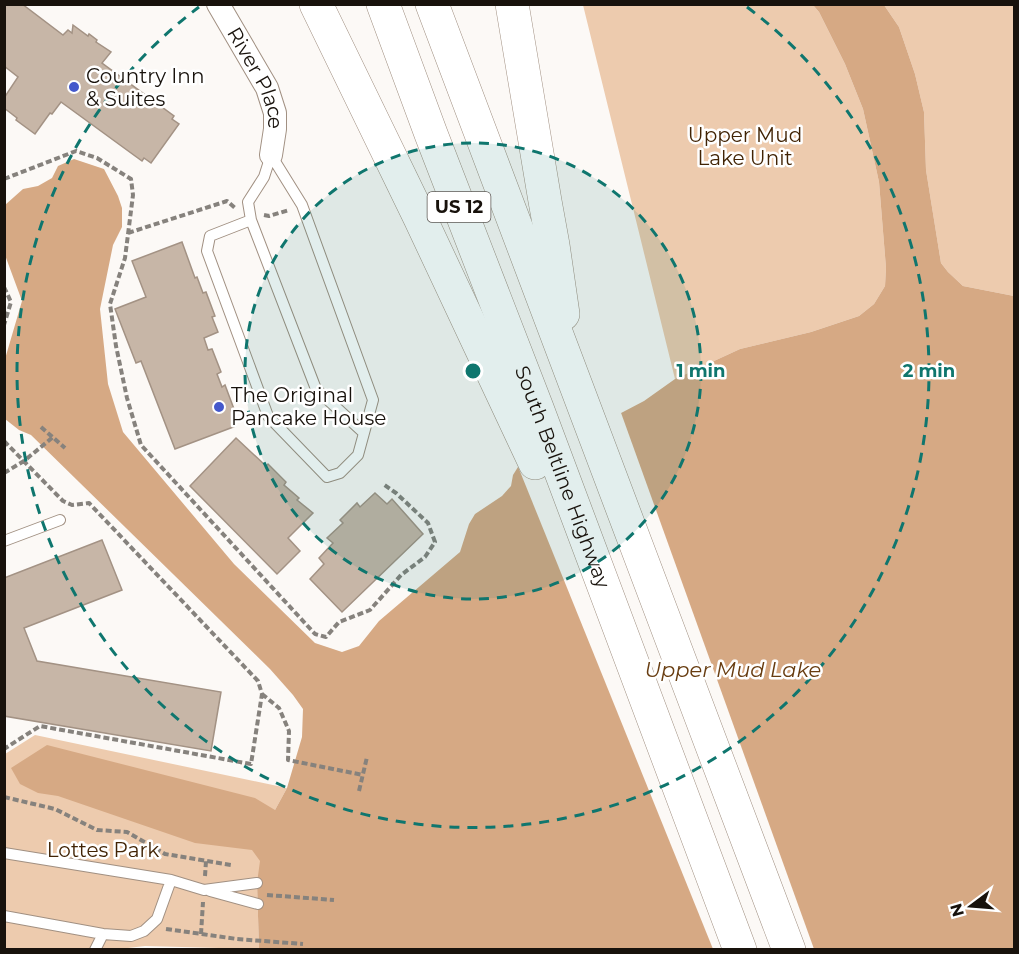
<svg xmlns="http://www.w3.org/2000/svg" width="1019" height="954" font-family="Montserrat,sans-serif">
	<rect width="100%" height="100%" fill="#fcf9f6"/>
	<!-- green -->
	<path fill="#edcbae" d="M583,5H813L819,12L845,64L863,109L879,182L886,268L885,286L874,304L859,316L811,332L740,349L675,379Z
		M884,5H1014V296L963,286L948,272L941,263L926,170L924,112L915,74L899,27Z
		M35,735L287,788L275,810L257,883L259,949L145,946L111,950H5V754Z"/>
	<!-- water -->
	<path fill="#d6a984" d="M813,5H884L899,27L915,74L924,112L926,170L941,263L948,272L963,286L1014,296V949H259L257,883L260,861L252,850L195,843L58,796L38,793L20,784L11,768L47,745L255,798L275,810L287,788L302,737L303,709L293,695L270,669L31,435L19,430L5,419V359L22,301L5,255V205L23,189L38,186L52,178L58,166L74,159L104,169L118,196L122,208V227L113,245L100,309L108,384L123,432L234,564L315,643L342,652L359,646L379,621L460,552L469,524L475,514L502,496L511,486L513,475L518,467L644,401L675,379L740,349L811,332L859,316L874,304L885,286L886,268L879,182L863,109L845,64L819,12Z"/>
	<!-- pier -->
	<path fill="#fcf9f6" d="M620,410L814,949H713L517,464Z"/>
	<!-- building -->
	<path fill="#c7b6a7" stroke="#a39284" stroke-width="1.5" d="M6,4H22L63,35L68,30L72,33L73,25L88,36L89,34L97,40L96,42L111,52L102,63L174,116L172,119L179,124L151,163L144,158L142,161L61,102L52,114L50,113L35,134L16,120L17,118L4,108V98L18,77L4,66V7Z
		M182,242L195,278L197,277L203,293L206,292L215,316L212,317L218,332L204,338L208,350L212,349L221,372L217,374L222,387L225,385L234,409L231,410L236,426L175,449L141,361L136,363L115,309L146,297L132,261Z
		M236,438L266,466L268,464L286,482L284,485L299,498L297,500L313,513L288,538L300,551L277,574L190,486Z
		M375,493L387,504L392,499L423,534L342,612L310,579L324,564L319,558L333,543L327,538L343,523L340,520L357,503L360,507Z
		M102,540L122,590L24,628L37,661L221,692L211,751L4,716V578Z"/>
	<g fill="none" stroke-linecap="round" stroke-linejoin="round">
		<defs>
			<path id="service" d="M271,155L264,177L248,202L251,220L316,389L364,433
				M251,220L210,236L207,251L268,416L327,477L340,473L358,455L373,400L302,205L271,155
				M4,541L60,520
				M4,853L171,880L204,890L257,883
				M210,891L258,904
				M4,916L103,934L131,936L144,931L157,919L171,880
				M95,950L103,934"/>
			<g id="minor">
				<path id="s1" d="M218,4L267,88L275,113V129L271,155"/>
			</g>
			<g id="motorway">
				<path d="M316,4L420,218L535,463"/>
				<path id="s2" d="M383,4L431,134L537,408L740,950"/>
				<path d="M432,4L789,950"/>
				<path d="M512,4L545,201L553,245L563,314"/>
			</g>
		</defs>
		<!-- service casing -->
		<use href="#service" stroke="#a19082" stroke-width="12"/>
		<!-- minor casing -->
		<use href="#minor" stroke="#a19082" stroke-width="24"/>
		<!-- motorway casing -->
		<use href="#motorway" stroke="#a19082" stroke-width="34"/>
		<!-- path -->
		<path stroke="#86827d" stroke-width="4" stroke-dasharray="6 3" stroke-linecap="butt" d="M4,179L76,151L97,158L131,179L133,195L125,258L110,304L116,346L127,398L141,445L315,634L326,637L339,622L370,610L401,575L425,557L435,542L428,523L396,493L383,484
			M264,215L269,216L289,210
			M128,233L227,201L235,208
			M4,287L11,302L4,325
			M41,427L65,448
			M4,441L63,501L72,505L89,503L258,681L262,694L251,764L40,726L4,749
			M4,473L24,461L53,437
			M262,694L279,708L289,731L288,760L363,775
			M359,791L367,757
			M4,797L55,809L97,830L127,832L165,854L231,865
			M205,876L206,861
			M267,895L334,900
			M166,929L237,939L303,944
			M201,934L203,902"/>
		<!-- service -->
		<use href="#service" stroke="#fff" stroke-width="10"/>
		<!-- minor -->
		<use href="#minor" stroke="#fff" stroke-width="22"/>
		<!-- motorway -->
		<use href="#motorway" stroke="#fff" stroke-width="33"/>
	</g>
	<!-- distance rings -->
	<circle cx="473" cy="371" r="228" fill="#0f766e" fill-opacity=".12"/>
	<g fill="none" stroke="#0f766e" stroke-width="3" stroke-dasharray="10 8">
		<circle cx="473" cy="371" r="228"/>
		<path d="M747 7A456 456 0 1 1 199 7"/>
	</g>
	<!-- markers -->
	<g fill="#4458cb" stroke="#fff" stroke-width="2">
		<circle cx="74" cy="87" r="6"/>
		<circle cx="219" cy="407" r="6"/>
	</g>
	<g text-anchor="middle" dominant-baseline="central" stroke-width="5" stroke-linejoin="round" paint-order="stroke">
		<!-- shield labels -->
		<rect fill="#fff" stroke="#5d5955" stroke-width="1.5" x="427.5" y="192" width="63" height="30" rx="4.5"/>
		<g font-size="18" font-weight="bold" fill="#18120c">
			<text x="459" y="207">US 12</text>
		</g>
		<!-- poi labels -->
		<g font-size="20" fill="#18120c" stroke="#fff" text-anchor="start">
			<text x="86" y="76">Country Inn<tspan x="86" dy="23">&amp; Suites</tspan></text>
			<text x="231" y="395">The Original<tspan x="231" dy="23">Pancake House</tspan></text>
		</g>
		<!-- street labels -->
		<g font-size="20" fill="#18120c" stroke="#fff">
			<text stroke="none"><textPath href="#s1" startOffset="84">River Place</textPath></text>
			<text stroke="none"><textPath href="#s2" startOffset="506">South Beltline Highway</textPath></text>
		</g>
		<!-- park labels -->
		<g font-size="20" fill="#412304" stroke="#fff">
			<text x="745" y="135">Upper Mud<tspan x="745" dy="23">Lake Unit</tspan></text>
			<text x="103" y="850">Lottes Park</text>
		</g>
		<!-- water labels -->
		<g font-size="21" font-style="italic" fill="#683d11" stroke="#fff">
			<text x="733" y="669">Upper Mud Lake</text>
		</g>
	</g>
	<circle cx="473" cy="371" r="9" fill="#0f766e" stroke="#fff" stroke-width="3"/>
	<g font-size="18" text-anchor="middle" font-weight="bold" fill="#0f766e" stroke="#fff" stroke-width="5" stroke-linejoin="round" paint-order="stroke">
		<text x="701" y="377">1 min</text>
		<text x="929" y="377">2 min</text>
	</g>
	<!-- border -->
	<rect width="1019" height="954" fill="none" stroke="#18120c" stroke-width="12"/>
	<!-- north arrow -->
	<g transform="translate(971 906) rotate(254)" stroke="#ffffff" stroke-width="4.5" paint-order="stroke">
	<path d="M0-4.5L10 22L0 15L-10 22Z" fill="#18120c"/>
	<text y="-9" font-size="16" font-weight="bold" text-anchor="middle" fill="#18120c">N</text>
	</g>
</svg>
